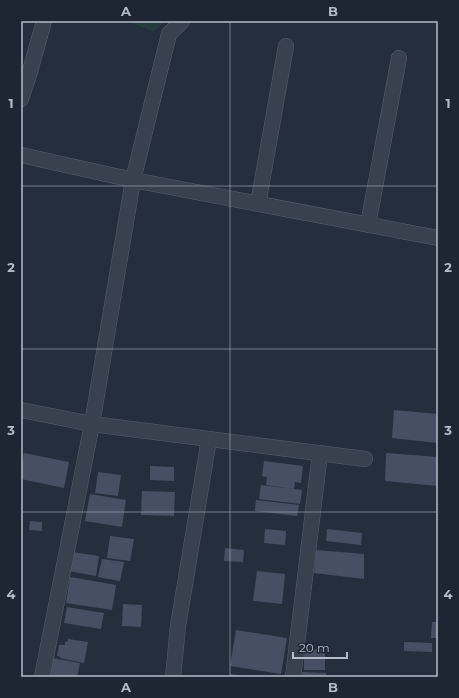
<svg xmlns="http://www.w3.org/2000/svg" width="459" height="698" font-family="Montserrat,sans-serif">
	<rect width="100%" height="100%" fill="#242f3e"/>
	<!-- green -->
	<path fill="#263c3f" d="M129,21H166L153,32Z"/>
	<!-- building -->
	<path fill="#455162" d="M394,410L438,414V443L392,438Z
		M24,453L69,462L64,488L21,479V468Z
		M386,453L438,457V486L385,481Z
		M264,461L303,466L301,483L295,482L294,489L266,485L267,477L262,476Z
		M150,466L174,467V481L150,480Z
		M98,472L121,475L118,496L95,493Z
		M261,485L302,490L300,504L259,499Z
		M142,491L175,492L174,516L141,515Z
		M90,494L126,500L122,527L85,521Z
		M256,500L299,505L297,516L255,511Z
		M30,521L42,522V531L29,530Z
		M265,529L286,531L285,545L264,543Z
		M327,529L362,533L361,545L326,541Z
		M110,536L134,539L130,561L107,558Z
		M225,548L244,550L243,562L224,561Z
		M316,550L364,554V579L314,573Z
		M72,552L99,556L96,576L69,571Z
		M102,559L124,562L120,581L98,577Z
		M257,571L285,574L282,604L253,601Z
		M70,577L116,585L112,610L66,603Z
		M123,604L142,605L141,627L122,626Z
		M67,607L104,613L101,629L64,623Z
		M432,622H438V638H431Z
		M236,630L287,638L281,674L230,666Z
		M68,639L88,642L84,663L60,658L61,657L57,656L59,645H65V642H67Z
		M404,642L432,643V652L404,651Z
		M304,649H325V670H304Z
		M52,658L80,663L77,677H49Z
		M302,672L326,673V677H302Z
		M230,674L244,676V677H230Z"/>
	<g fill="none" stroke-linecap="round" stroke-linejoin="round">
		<defs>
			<path id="street" d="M21,99L29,75L44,21
				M21,155L133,180L438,238
				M258,204L286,46
				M368,225L399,58
				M21,410L92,424L365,459
				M42,677L92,424L133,180L169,34L182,21
				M173,677L178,626L209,439
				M293,677L320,453"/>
		</defs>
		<!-- street casing -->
		<use href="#street" stroke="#565f6c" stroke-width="16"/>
		<!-- street -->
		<use href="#street" stroke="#38414e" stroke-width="15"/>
	</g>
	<!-- grid -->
	<path fill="none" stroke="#b4bcc9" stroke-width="1" stroke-opacity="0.55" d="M230,21V677M21,186H438M21,349H438M21,512H438"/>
	<!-- border -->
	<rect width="459" height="698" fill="none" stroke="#1d2633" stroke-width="44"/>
	<!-- scale -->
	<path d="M293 652v6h54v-6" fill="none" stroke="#b4bcc9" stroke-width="2"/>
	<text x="299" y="652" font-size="12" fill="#b4bcc9" stroke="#1d2633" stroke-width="3" paint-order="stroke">20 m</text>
	<rect x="22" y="22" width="415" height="654" fill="none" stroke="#b4bcc9" stroke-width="1.5"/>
	<g font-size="13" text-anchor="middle" font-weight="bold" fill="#b4bcc9">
		<text x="126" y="16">A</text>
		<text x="333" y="16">B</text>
		<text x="11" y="108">1</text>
		<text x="448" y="108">1</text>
		<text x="11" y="272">2</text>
		<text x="448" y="272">2</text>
		<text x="11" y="435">3</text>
		<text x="448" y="435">3</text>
		<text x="11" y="599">4</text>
		<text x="448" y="599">4</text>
		<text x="126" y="692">A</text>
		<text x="333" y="692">B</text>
	</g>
</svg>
